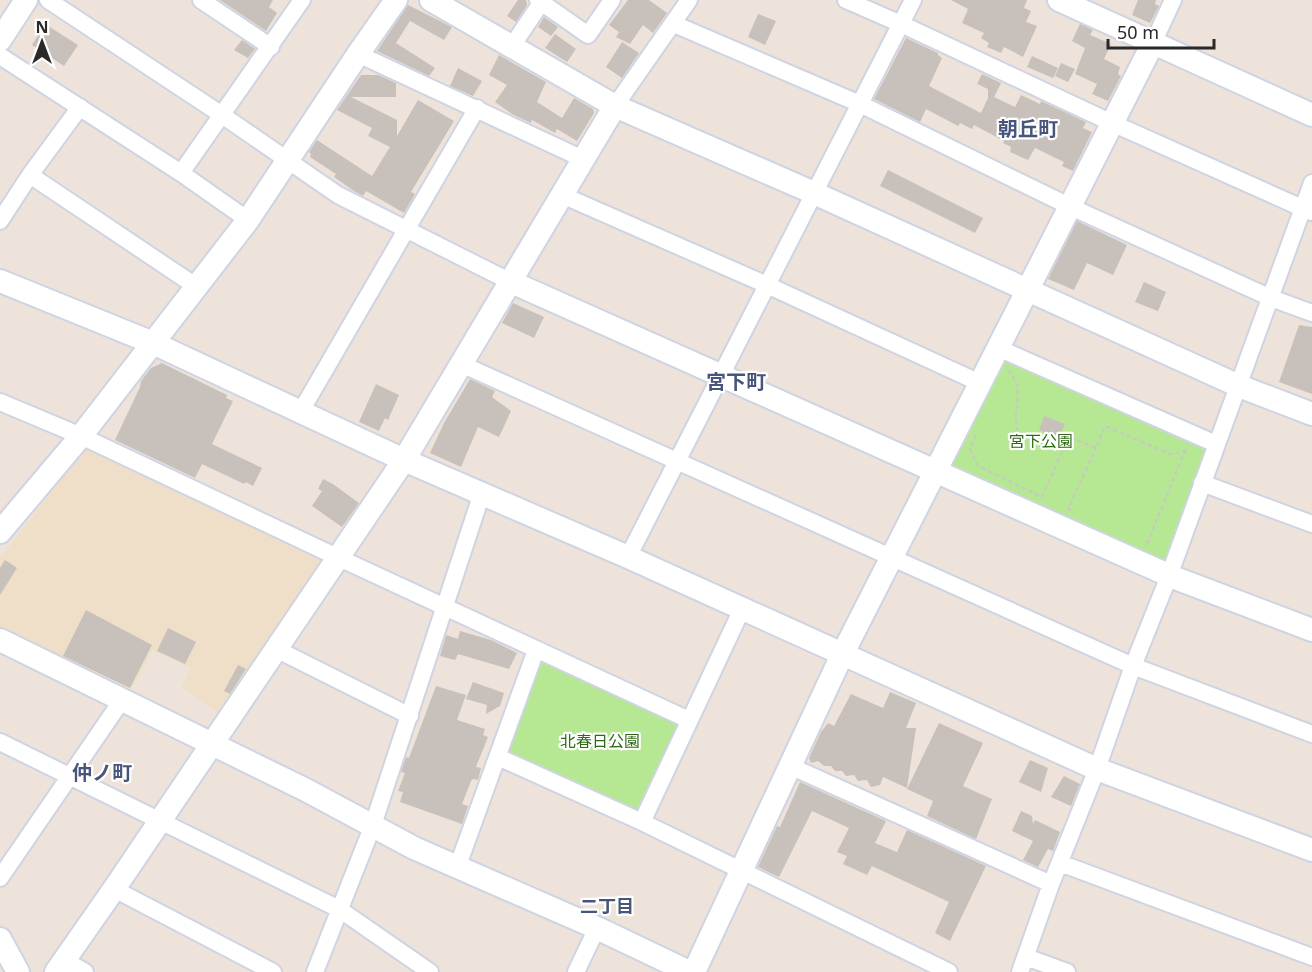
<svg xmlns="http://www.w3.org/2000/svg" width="1312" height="972" font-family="'Noto Sans','Noto Sans JP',sans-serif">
	<rect width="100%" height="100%" fill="#ede3da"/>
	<!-- education -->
	<path fill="#efdfc8" d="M86,448H89L324,561L221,715L182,687L191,668L153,650L128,695L0,630V558Z"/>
	<!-- park -->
	<path fill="#b6e792" d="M1001,358L1206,446L1207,453L1167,562L1159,564L949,470V464Z
		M544,660L677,719L680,726L639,814L510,755L507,748L540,662Z"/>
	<!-- building -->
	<path fill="#c8c0ba" d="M220,0H273L269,7L277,13L266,31Z
		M518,0H526L527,5L516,22L507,16Z
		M628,0H649L667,13L653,33L643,25L630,44L616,37L619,32L609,25Z
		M951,0H1027L1024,8L1031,11L1026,22L1037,26L1023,57L1004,47L1001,53L987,47L989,43L981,38L984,33L962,23L968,9Z
		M1138,0H1156L1155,4L1159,6L1150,23L1132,15Z
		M408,5L452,27L444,40L410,21L396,43L435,68L429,76L377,51Z
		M758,14L776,21L765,45L748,37Z
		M544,17L558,27L551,36L538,27Z
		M45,24L78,45L64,66L32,45Z
		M1080,24L1093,30L1090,35L1111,44L1104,59L1120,67L1118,74L1121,76L1108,101L1092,94L1097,84L1075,74L1085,48L1072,41Z
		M555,34L576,49L567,62L545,48Z
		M906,38L938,53V55L942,58L929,86L981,113L988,98V89L977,84L982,74L1001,83L994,97L1015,107L1021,95L1040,104L1041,101L1086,122L1083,128L1092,132L1073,171L1062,166L1064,162L1035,148L1028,160L1010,152L1011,147L1003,143L1004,141L974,125L972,129L960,123L958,126L926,109L920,122L874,99Z
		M242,40L255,49L248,58L234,50Z
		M622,42L639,53L622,78L606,67Z
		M499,55L546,82L537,102L562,118L574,98L593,109L594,113L577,141L557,129L555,133L532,120L531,123L512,114L495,102L507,85L489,75Z
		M1032,56L1058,68L1053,78L1027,67Z
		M1061,63L1075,69L1068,82L1055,76Z
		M458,68L482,81L473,96L450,86Z
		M361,75H378L396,83V97H351L397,120V136L418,100L454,121L411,192L415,194L404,213L366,191L363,196L354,191L334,177L336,174L310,157L311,154L309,152L317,140L372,176L390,147L368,136L372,128L337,110Z
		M888,170L983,218L975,233L880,186Z
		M1077,221L1127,245L1113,275L1087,263L1074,290L1048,279Z
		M1144,282L1166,292L1158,311L1135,302Z
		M513,303L544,317L534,338L502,323Z
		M1299,325L1312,327V394L1279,382Z
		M162,363L227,395L226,398L233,401L212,444L262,468L253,486L246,482L244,484L202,464L195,478L115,440L140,387L141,381L151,368Z
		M470,379L495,391L492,397L511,411L499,437L478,427L461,467L430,453L444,423Z
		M376,384L399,395L388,420L385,418L379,431L359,422Z
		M1044,416L1065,424L1059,437L1039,430Z
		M323,479L333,484L359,503L342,527L312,506L322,491L318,489Z
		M5,560L17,568L0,595V568Z
		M86,610L152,645L130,688L63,656Z
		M168,628L196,642L185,664L157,651Z
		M460,631L491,640L517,653L509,669L458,654L455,660L440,656L446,635L458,639Z
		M238,665L246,669L230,694L224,691Z
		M473,682L504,693L500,706L486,714L487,705L466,699Z
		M436,686L466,695L457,720L485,729L483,735L488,737L476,767L481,768L478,780L473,779L471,781L462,804L468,806L462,824L400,802L403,792L398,791L405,773L401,772L406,757L409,758Z
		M890,692L916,703L906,728H916L907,788L883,777L880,785L871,787L867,780L858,781L854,775L846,776L842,771H835L831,766H824L818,761L811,763L809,758L821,732L828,723L834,726L851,694L883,708Z
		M939,723L983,743L963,786L992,799L976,839L927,816L933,801L907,789Z
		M1030,760L1048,768L1041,792L1019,782Z
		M1064,776L1080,784L1071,806L1051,797Z
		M800,782L886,821L875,843L897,852L907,830L986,866L950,941L935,933L949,902L872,866L867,875L843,864L847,856L837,852L849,828L812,811L779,877L758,867L777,826L780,827Z
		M1021,811L1032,816L1033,824L1035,820L1060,832L1053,851L1048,849L1038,867L1023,860L1033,841L1012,831Z"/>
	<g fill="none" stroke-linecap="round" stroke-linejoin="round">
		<defs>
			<path id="street" d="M48,0L222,115L338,195L509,281
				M201,0L271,47
				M538,0L588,35L612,0
				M846,0L901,24L1112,123L1311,212
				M674,24L860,104L1071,207L1271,298L1312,313
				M1153,43L1173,0
				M512,46L541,3
				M358,54L583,159
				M0,56L181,173L248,220
				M615,106L689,0
				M181,173L302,0
				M30,175L197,287
				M562,195L767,285L980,383
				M0,221L30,175L80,107
				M998,348L1216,444
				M461,364L1133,666L1312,734
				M0,402L81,436L337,557L689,720
				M301,411L477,108
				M1202,483L1312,524
				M628,557L913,0
				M276,649L410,716
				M0,742L339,909L430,972
				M498,757L642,822L949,972
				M790,766L1051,884
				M642,822L742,609
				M1060,863L1312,957
				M457,868L536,650
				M0,878L122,700
				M114,889L273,972
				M1026,957L1067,972
				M64,960L85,972
				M315,972L373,825L482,493
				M576,972L597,928
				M1020,972L1051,884L1097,769L1133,666L1169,576L1312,183"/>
			<path id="secondary" d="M431,0L615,106L814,193L1239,386L1312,414
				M1059,0L1312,115
				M0,40L26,0
				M0,281L153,343L404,460L628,557L1097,769L1312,850
				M509,281L1175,578L1312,630
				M0,532L81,436L248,220L358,54L396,0
				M0,640L306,790L414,848L597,928L689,972
				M0,939L18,972
				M56,972L114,889L404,460L615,106
				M694,972L842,655L1153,43"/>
		</defs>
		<!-- street casing -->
		<use href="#street" stroke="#cfd4e3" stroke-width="20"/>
		<!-- secondary casing -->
		<use href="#secondary" stroke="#cfd4e3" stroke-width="26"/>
		<!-- path -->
		<path stroke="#c7c7c7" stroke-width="2" stroke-dasharray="4.5 3" stroke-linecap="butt" d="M1008,370C1028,392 1010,408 1018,432L1062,451
			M976,435L970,449L978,466L1042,497L1069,437L1096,448L1105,426L1170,454L1185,451L1187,447
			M1071,510L1068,509L1096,448
			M1147,544L1185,451"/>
		<!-- street -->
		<use href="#street" stroke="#fff" stroke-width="16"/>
		<!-- secondary -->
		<use href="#secondary" stroke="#fff" stroke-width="22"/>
	</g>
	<g text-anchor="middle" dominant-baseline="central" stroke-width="4.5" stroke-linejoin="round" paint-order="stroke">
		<!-- park labels -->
		<g font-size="16" fill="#2e6a15" stroke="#fff">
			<text x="1041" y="441">宮下公園</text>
			<text x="600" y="741">北春日公園</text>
		</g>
		<!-- neighbourhood labels -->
		<g font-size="18" font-weight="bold" fill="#47557c" stroke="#fff">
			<text x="607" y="906">二丁目</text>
		</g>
		<!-- quarter labels -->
		<g font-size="20" font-weight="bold" fill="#47557c" stroke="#fff">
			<text x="1028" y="128">朝丘町</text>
			<text x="736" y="381">宮下町</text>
			<text x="102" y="772">仲ノ町</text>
		</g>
	</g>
	<!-- north arrow -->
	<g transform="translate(42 42)" stroke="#ffffff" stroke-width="4.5" paint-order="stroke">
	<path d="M0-4.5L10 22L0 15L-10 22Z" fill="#292929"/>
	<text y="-9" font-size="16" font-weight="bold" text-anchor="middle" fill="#292929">N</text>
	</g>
	<!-- scale -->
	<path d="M1108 39v9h106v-9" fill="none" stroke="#292929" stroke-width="3"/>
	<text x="1117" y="39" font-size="18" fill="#292929" stroke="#ffffff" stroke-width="4.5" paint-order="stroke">50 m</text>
</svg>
